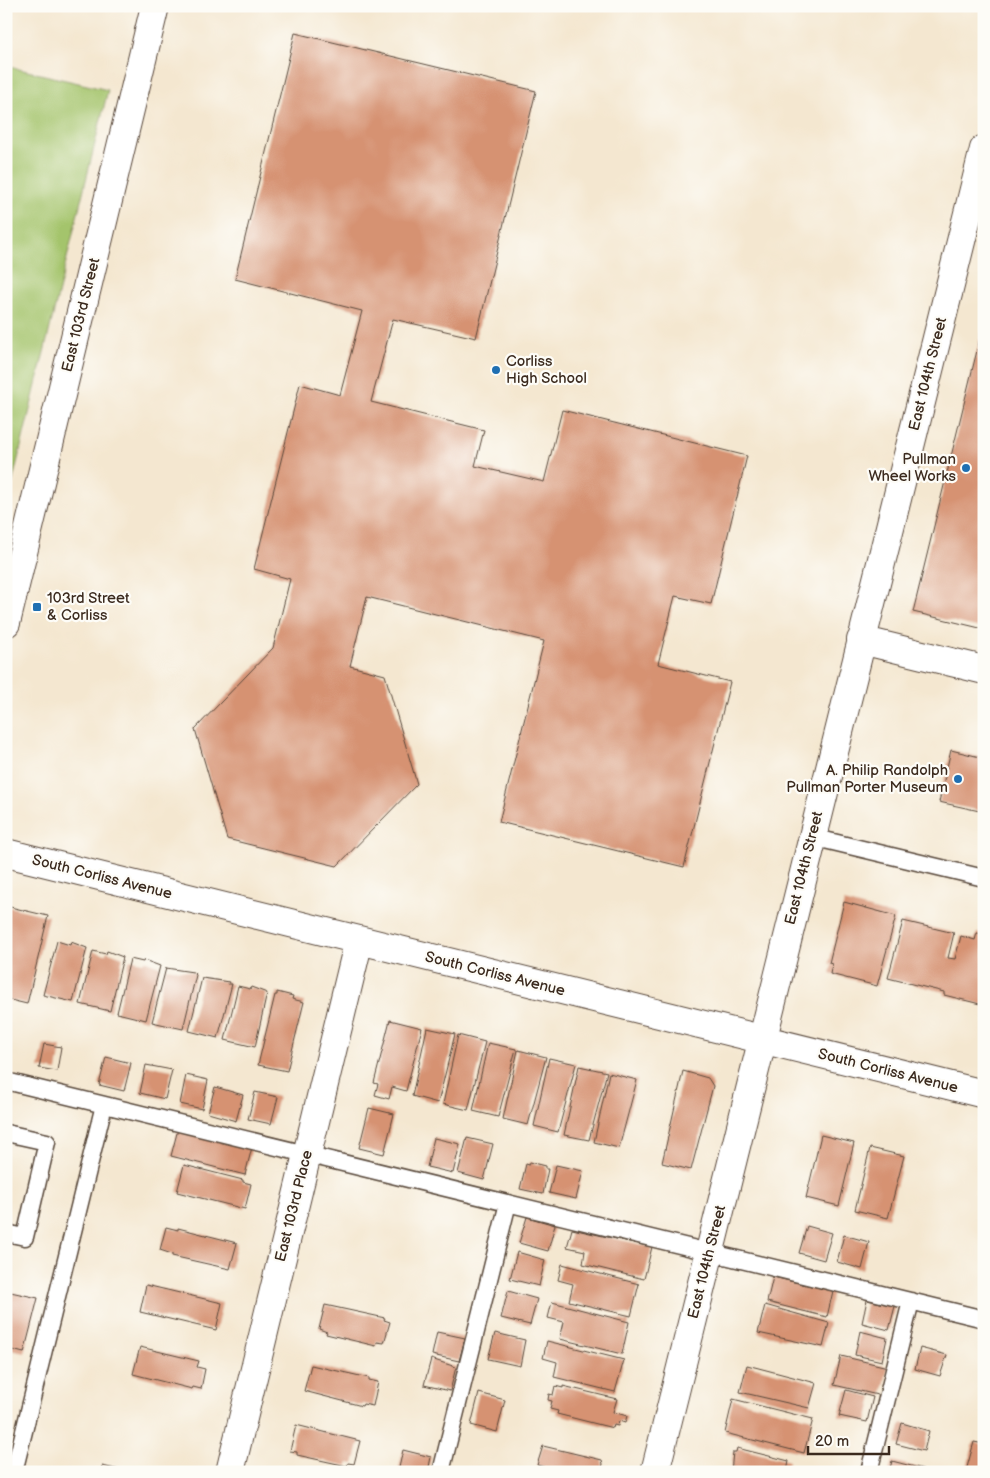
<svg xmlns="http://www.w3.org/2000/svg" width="990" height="1478" font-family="'Balsamiq Sans',sans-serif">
	<rect width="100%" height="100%" fill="#fdfcf7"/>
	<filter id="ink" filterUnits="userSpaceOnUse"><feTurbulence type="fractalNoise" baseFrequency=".02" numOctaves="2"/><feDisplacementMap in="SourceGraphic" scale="10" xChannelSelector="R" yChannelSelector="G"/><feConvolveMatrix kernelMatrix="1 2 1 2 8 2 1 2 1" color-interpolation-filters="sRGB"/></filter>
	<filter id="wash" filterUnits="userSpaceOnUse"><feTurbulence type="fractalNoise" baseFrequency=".0096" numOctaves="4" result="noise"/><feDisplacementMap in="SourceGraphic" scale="20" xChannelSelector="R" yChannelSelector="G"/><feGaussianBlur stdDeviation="1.12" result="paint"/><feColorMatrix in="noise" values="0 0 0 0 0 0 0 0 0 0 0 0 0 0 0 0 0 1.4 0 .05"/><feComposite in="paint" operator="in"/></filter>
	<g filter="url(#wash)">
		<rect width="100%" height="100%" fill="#f4e7d0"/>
		<!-- green -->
		<path fill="#a4c46c" stroke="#707745" d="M6,66L108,90L6,508Z"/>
		<g id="blocks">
			<!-- building -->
			<path fill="#d69272" d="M295,33L536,91L476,338L393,319L371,402L484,430L475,466L544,482L562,410L747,456L711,604L675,596L658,664L730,682L684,867L499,822L544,641L367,597L350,666L385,675L417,784L337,866L227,839L195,729L273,648L290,579L254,569L300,384L340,395L362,311L235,279Z
				M983,326H984V629L913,612Z
				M951,750L984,758V812L939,802Z
				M844,902L896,916L877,986L830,974L832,964L829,963Z
				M6,906L48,916L27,1004L6,999Z
				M903,921L954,933L948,958L955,959L961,936L975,940L977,933L984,934V1005L944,995V992L888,978Z
				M57,941L70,945L71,942L87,948L73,1002L43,995Z
				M93,951L106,954L107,951L123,957L110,1011L80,1004Z
				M130,959L143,962L144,960L160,966L146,1020L117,1013Z
				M166,968L193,972L196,975L183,1029L152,1022Z
				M202,978L229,982L228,984H232L218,1038L189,1031Z
				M238,986L250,989L251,987L267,993L255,1047L225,1040Z
				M277,992L293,996L292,999L304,1002L287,1071L258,1065L275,995H277Z
				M390,1020L422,1028L406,1091L392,1087L389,1099L375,1095L378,1084L374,1083Z
				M427,1028L455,1034L438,1103L412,1096Z
				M458,1035L485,1042L468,1110L443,1104Z
				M488,1043L516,1049L498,1117L473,1111Z
				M44,1044L61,1047L57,1071L39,1068Z
				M518,1050L546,1057L528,1125L503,1119Z
				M106,1057L131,1063L124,1091L99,1085Z
				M549,1058L576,1064L558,1132L534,1126Z
				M146,1065L172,1070L165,1099L140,1093Z
				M579,1066L607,1072L589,1140L564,1135Z
				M683,1071L708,1078L713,1086L691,1170L662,1163Z
				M609,1073L637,1080L619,1148L594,1142Z
				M186,1075L208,1080L202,1109L180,1104Z
				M215,1087L243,1095L236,1121L208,1113Z
				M255,1092L278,1097L271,1124L248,1119Z
				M369,1108L394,1114L384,1154L359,1148Z
				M178,1129L252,1147L245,1175L171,1156Z
				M821,1135L854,1143L839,1206L806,1198Z
				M434,1138L460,1144L453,1173L427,1167Z
				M467,1138L493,1144L484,1180L458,1173Z
				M870,1148L904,1156L888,1218L855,1210Z
				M530,1162L546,1166V1169H548L543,1194L520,1189L526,1164L529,1165Z
				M184,1165L243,1180V1182L251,1184L245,1209L177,1192Z
				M556,1165L583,1171L576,1199L549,1193Z
				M527,1217L555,1225L548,1251L519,1243Z
				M807,1226L832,1233L824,1260L799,1253Z
				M166,1227L178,1230V1228L237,1243L230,1269L172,1256V1254L160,1250Z
				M572,1229L652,1247L644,1279L583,1264L585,1251L567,1247Z
				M844,1235L869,1242L862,1269L837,1262Z
				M517,1252L545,1260L539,1286L510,1279Z
				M562,1264L639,1284L631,1316L569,1301L573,1284L558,1280Z
				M773,1277L833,1291L827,1317L767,1302Z
				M146,1285L222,1303L216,1330L140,1312Z
				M6,1291L38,1298L24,1353L8,1349L6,1354Z
				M508,1291L537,1299L530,1325L501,1318Z
				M867,1300L895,1306L889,1330L862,1323Z
				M552,1302L629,1322L622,1354L560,1339L564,1322L548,1318Z
				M325,1305L385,1318L384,1320L390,1322L384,1343L377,1342L376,1346L326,1334L327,1332L319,1329Z
				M765,1305L829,1323L823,1347L758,1333Z
				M860,1331L887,1338L882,1361L855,1355Z
				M437,1332L465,1338L459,1361L432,1355Z
				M495,1333L525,1340L520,1366L488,1359Z
				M547,1341L624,1360L615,1392L554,1377L557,1362L543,1358Z
				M140,1347L199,1361L197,1367L205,1369L201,1389L193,1387L192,1389L133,1374Z
				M920,1348L947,1355L940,1376L915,1369Z
				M841,1356L888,1367L882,1396L834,1385Z
				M431,1359L456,1367L450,1391L424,1385Z
				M311,1365L369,1378V1380L378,1382L373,1406L363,1404L362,1406L304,1391Z
				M747,1365L816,1383L809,1408L740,1392Z
				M555,1386L563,1388V1386L617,1399L613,1412L627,1416L625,1423L619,1421L618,1426L614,1425L613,1428L557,1414L558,1411L550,1409L552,1401L548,1400L549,1394L553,1395Z
				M846,1390L873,1397L867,1422L839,1416Z
				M479,1393L505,1400L497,1432L471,1425Z
				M733,1399L813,1419L804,1453L725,1433Z
				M902,1423L929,1431L924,1451L896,1444Z
				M296,1425L360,1441L354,1464L348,1463L347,1466L297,1455V1452L290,1451Z
				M974,1442L984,1444V1472L966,1471Z
				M543,1446L602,1460L603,1464L601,1472H542L544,1467L537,1465Z
				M737,1448L789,1461L787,1472H731L733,1452H736Z
				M403,1450L431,1457L428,1472H398Z
				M892,1461L923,1469L922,1472H889Z
				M102,1466L125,1471V1472H101Z"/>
		</g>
	</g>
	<g filter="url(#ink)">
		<use href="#blocks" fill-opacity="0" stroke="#574639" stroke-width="1"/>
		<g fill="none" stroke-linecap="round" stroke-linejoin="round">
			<defs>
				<path id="service" d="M812,837L984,878
					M6,1081L984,1319
					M6,1133L47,1142L25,1237L6,1233
					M14,1472L104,1105
					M441,1472L508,1203
					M869,1472L911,1301"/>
				<path id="minor" d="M861,640L984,670
					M6,853L984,1094
					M230,1472L359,940
					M655,1472L984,149"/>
				<path id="secondary" d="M6,623L155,6"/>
			</defs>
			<!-- service casing -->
			<use href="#service" stroke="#574639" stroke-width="19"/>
			<!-- minor casing -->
			<use href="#minor" stroke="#574639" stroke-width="30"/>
			<!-- secondary casing -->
			<use href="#secondary" stroke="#574639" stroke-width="30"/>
			<!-- service -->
			<use href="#service" stroke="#fff" stroke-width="16"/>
			<!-- minor -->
			<use href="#minor" stroke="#fff" stroke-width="28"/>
			<!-- secondary -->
			<use href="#secondary" stroke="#fff" stroke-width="28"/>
		</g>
	</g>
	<!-- markers -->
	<g fill="#1f6fb2" stroke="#fdfcf7" stroke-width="2">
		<circle cx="496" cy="370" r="5"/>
		<circle cx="966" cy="468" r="5"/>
		<rect x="32" y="602" width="10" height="10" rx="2.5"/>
		<circle cx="958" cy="779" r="5"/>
	</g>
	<g text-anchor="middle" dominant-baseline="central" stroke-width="4.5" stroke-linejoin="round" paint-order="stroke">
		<!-- street labels -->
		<g font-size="15" fill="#3b2a1e" stroke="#fdfcf7">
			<text transform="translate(81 315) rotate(-76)">East 103rd Street</text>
			<text transform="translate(928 374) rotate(-76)">East 104th Street</text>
			<text transform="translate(804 868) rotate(-76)">East 104th Street</text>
			<text transform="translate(102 877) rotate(14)">South Corliss Avenue</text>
			<text transform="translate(495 974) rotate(14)">South Corliss Avenue</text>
			<text transform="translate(888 1071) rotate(14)">South Corliss Avenue</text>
			<text transform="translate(294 1206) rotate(-76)">East 103rd Place</text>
			<text transform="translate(707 1262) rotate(-76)">East 104th Street</text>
		</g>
		<!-- poi labels -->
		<g font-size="15" fill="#3b2a1e" stroke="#fdfcf7" text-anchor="start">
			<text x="506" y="361">Corliss<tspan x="506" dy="17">High School</tspan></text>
			<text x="956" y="459" text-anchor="end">Pullman<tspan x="956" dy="17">Wheel Works</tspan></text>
			<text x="47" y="598">103rd Street<tspan x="47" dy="17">&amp; Corliss</tspan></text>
			<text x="948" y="770" text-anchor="end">A. Philip Randolph<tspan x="948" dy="17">Pullman Porter Museum</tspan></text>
		</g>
	</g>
	<!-- margin -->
	<rect width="990" height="1478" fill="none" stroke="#fdfcf7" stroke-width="25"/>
	<!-- scale -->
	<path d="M808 1446v8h81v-8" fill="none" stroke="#3b2a1e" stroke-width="2.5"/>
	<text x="815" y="1446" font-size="15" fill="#3b2a1e" stroke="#fdfcf7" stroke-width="4" paint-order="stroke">20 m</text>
</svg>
